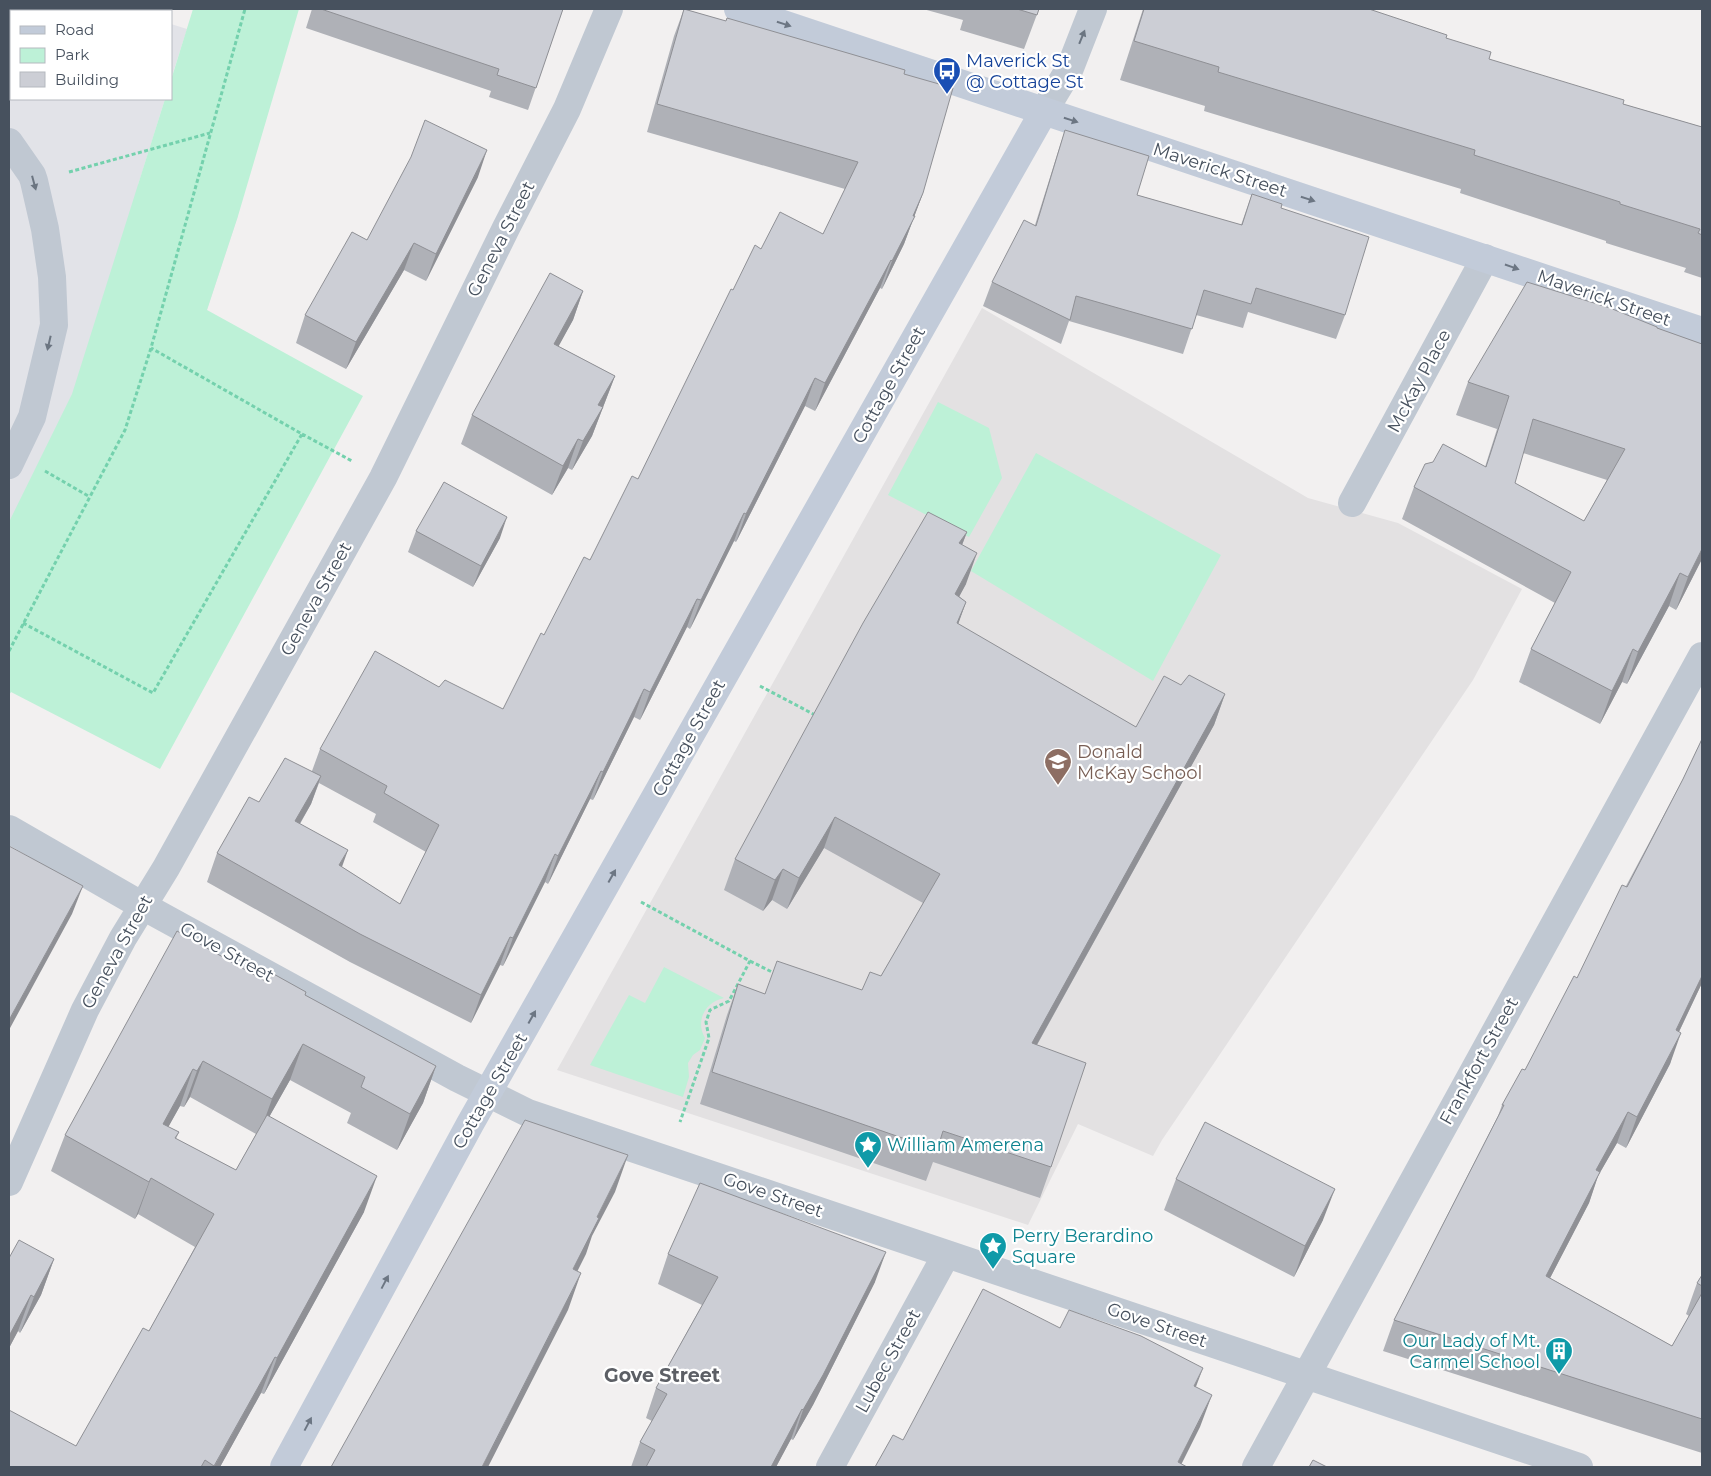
<svg xmlns="http://www.w3.org/2000/svg" width="1711" height="1476" font-family="Montserrat,sans-serif">
	<rect width="100%" height="100%" fill="#f2f0f0"/>
	<!-- education -->
	<path fill="#e3e1e2" d="M982,308L1308,498L1398,523L1522,589L1473,680L1162,1140L1153,1156L1078,1124L1028,1225L557,1070Z"/>
	<!-- airport -->
	<path fill="#e2e3e8" d="M9,9H127L135,11H11V99H165L138,185L238,216L170,422L9,695Z
		M171,24L187,29L171,79Z"/>
	<!-- green -->
	<path fill="#bdf1d7" d="M193,9H299L238,216L207,310L363,396L160,769L11,692L9,695V522L72,394L165,99H171V80Z
		M938,402L989,428L1002,478L969,537L888,495Z
		M1036,453L1221,555L1153,681L971,571Z
		M664,967L724,998C705,1002 695,1021 705,1038L700,1050L693,1055L688,1063L689,1077L683,1097L590,1065L629,995L645,1003Z"/>
	<g fill="none" stroke-linecap="round" stroke-linejoin="round">
		<!-- path -->
		<path stroke="#74d1ad" stroke-width="3" stroke-dasharray="4 2.5" stroke-linecap="butt" d="M69,172L210,133
			M302,434L352,461
			M45,471L90,497
			M23,623L153,693L302,434L151,348
			M9,651L125,430L151,348L245,9
			M760,686L817,716
			M641,902L750,961L729,1001L710,1010L706,1022L709,1038L680,1122
			M750,961L776,974"/>
		<!-- street -->
		<path stroke="#c0c8d2" stroke-width="28" d="M1044,111L1070,68L1093,9
			M9,142L32,175L34,181L45,229L52,277L54,325L32,417L9,465
			M1352,503L1485,258
			M9,829L141,905L457,1078L528,1113L1579,1467
			M9,1182L85,1010L123,938L166,868L383,478L506,228L567,109L609,9
			M830,1467L946,1255
			M1256,1467L1702,656"/>
		<!-- secondary -->
		<path stroke="#c2cbd9" stroke-width="28" d="M738,9L1702,331
			M284,1467L470,1124L1044,111"/>
	</g>
	<!-- wall -->
	<path fill="#afb1b7" fill-rule="evenodd" d="M312,9H563L528,110L489,97L491,91L306,28Z
		M684,9L904,74L923,193L904,244L882,289L880,288L815,411L805,406L736,542L734,541L690,629L687,627L640,720L634,717L593,800L590,799L548,884L545,882L503,966L500,965L471,1023L350,962L207,882L217,853L259,802L312,771L320,749L439,687L503,709L544,635L590,560L638,479L733,290L761,249L823,234L845,189L647,132L674,36ZM319,783L376,814L373,822L426,852L400,904L342,867L300,824L311,804Z
		M923,9H1039L1024,49L960,30L963,20Z
		M1143,9H1369L1446,38L1489,59L1623,104L1702,127V278L1684,272L1686,268L1606,243V241L1460,193L1461,189L1204,111L1205,106L1120,80Z
		M1065,130L1137,195L1241,225L1252,194L1281,208L1345,315L1336,339L1248,312L1243,328L1196,315L1183,354L1069,321L1061,344L983,306L992,282L1035,225L1057,155Z
		M478,177L426,281L404,270L346,369L296,343L305,315L367,240Z
		M583,291L573,320L558,346L615,376L592,436L572,470L568,468L552,495L461,444L472,415Z
		M1657,328L1702,344V559L1676,610L1669,606L1627,684L1622,682L1600,724L1519,682L1531,649L1555,603L1402,519L1414,487L1485,467L1497,429L1456,415L1468,382ZM1523,453L1607,480L1584,521L1515,483Z
		M416,531L500,538L473,587L408,552Z
		M967,532L962,545L966,584L959,596L966,602L958,624L1136,727L1181,685L1225,694L1214,725L1037,1045L1051,1167L1040,1198L933,1162L926,1181L700,1104L727,1015L738,984L765,994L862,990L881,976L923,903L824,848L787,909L772,900L763,911L724,890L735,859Z
		M1702,739V983L1679,1032L1670,1064L1626,1148L1617,1143L1598,1176L1589,1203L1550,1278L1672,1346L1689,1316L1686,1314L1697,1283L1702,1275V1453L1383,1351L1394,1320L1498,1116L1502,1105L1525,1070L1577,978L1683,779Z
		M306,992L305,995L436,1066L423,1103L397,1150L347,1123L351,1113L290,1080L269,1117L364,1212L264,1394L261,1393L220,1467H9L76,1446L149,1331L195,1247L138,1214L135,1219L51,1171L65,1135ZM190,1097L256,1134L236,1170L176,1139L179,1132L168,1127L180,1106L184,1107Z
		M1176,1179L1323,1220L1294,1277L1164,1210Z
		M668,1254L875,1282L813,1405L793,1440L791,1439L776,1467H631L640,1442L652,1421L646,1418L656,1388L702,1305L658,1284Z
		M9,1258L54,1259L41,1295L20,1333L18,1331L9,1348Z"/>
	<!-- shaded-wall -->
	<path fill="#8f9095" d="M487,150L478,177L426,281L436,254Z
		M923,193L904,244L882,289L892,261Z
		M414,243L404,270L346,369L356,342Z
		M891,260L880,288L815,411L825,383Z
		M583,291L573,320L544,373L554,344Z
		M615,376L592,436L572,470L583,441L598,405Z
		M815,378L805,406L736,542L746,514Z
		M578,439L568,468L552,495L563,466Z
		M744,513L734,541L690,629L701,600Z
		M507,517L500,538L473,587L481,566Z
		M967,532L955,563L959,543Z
		M1702,549V559L1676,610L1688,577Z
		M977,553L966,584L944,625L955,594Z
		M1680,573L1669,606L1627,684L1638,652Z
		M697,599L687,627L640,720L650,692Z
		M966,602L955,633L957,623Z
		M1633,649L1622,682L1600,724L1612,691Z
		M644,689L634,717L593,800L603,772Z
		M1225,694L1214,725L1020,1075L1032,1043Z
		M601,771L590,799L548,884L558,856Z
		M321,776L311,804L285,849L295,821Z
		M835,817L824,848L787,909L799,878Z
		M348,850L338,878L339,865Z
		M555,854L545,882L503,966L513,938Z
		M783,869L772,900L763,911L775,880Z
		M83,886L72,914L9,1030V1020Z
		M510,937L500,965L471,1023L481,995Z
		M1702,976V983L1665,1061L1676,1030Z
		M1681,1033L1670,1064L1626,1148L1637,1117Z
		M303,1044L290,1080L259,1135L272,1099Z
		M203,1061L190,1097L184,1107L197,1071Z
		M436,1066L423,1103L397,1150L410,1114Z
		M193,1069L180,1106L150,1160L163,1124Z
		M1628,1112L1617,1143L1598,1176L1589,1203L1535,1307L1546,1276L1596,1170Z
		M628,1155L615,1192L592,1236L586,1254L560,1306L573,1269L597,1217Z
		M377,1176L364,1212L264,1394L277,1358Z
		M151,1178L138,1214L135,1219L149,1182Z
		M1335,1189L1323,1220L1294,1277L1305,1246Z
		M886,1252L875,1282L813,1405L793,1440L803,1410Z
		M54,1259L41,1295L20,1333L34,1297Z
		M581,1273L568,1310L488,1467H482Z
		M31,1295L18,1331L9,1348V1336Z
		M275,1357L261,1393L220,1467H214Z
		M1203,1368L1191,1400L1194,1386Z
		M1212,1395L1200,1427L1180,1467L1178,1462Z
		M802,1409L791,1439L776,1467H771Z"/>
	<!-- building -->
	<path fill="#ccced5" stroke="#8f9095" fill-rule="evenodd" d="M321,9H563L536,88L497,75L499,69Z
		M684,9L726,21L727,18L851,54L905,70L904,74L953,88L923,193L913,216H915L892,261L891,260L825,383L815,378L746,514L744,513L701,600L697,599L650,692L644,689L603,772L601,771L558,856L555,854L513,938L510,937L481,995L360,934L217,853L249,797L259,802L285,758L321,776L295,821L348,850L339,865L400,904L439,825L384,793L387,786L320,749L375,651L439,687L445,680L503,709L541,633L544,635L584,557L590,560L632,476L638,479L731,289L733,290L755,245L761,249L780,212L823,234L858,162L657,104Z
		M1017,9H1039L1037,15Z
		M1144,9H1369L1447,35L1446,38L1491,52L1489,59L1624,100L1623,104L1702,127V235L1698,233L1700,229L1620,204V202L1474,155L1475,150L1218,72L1219,67L1134,41Z
		M425,120L487,150L436,254L414,243L356,342L305,315L352,232L367,240L411,157Z
		M1065,130L1149,156L1137,195L1242,225L1252,194L1282,204L1281,208L1369,237L1345,315L1256,288L1251,304L1204,290L1192,329L1076,296L1070,320L992,282L1024,220L1036,226Z
		M550,273L583,291L554,344L615,376L598,405L603,407L583,441L578,439L563,466L472,415Z
		M1527,282L1610,308L1657,327V328L1702,344V549L1688,577L1680,573L1638,652L1633,649L1612,691L1531,649L1571,572L1414,487L1425,464L1433,462L1443,444L1486,467L1509,396L1468,382ZM1533,419L1625,449L1584,521L1515,483Z
		M444,482L507,517L481,566L416,531Z
		M928,512L967,532L959,543L977,553L955,594L966,602L957,623L1136,727L1164,676L1181,685L1189,675L1225,694L1032,1043L1086,1063L1051,1167L943,1131L937,1150L712,1072L738,984L765,994L777,961L862,990L870,972L881,976L940,874L835,817L799,878L783,869L775,880L735,859L863,623Z
		M1702,739V976L1676,1030L1681,1033L1637,1117L1628,1112L1596,1170L1600,1172L1546,1276L1672,1346L1702,1293V1419L1394,1320L1504,1105H1502L1522,1069L1525,1070L1574,976L1577,978L1622,885L1627,887L1683,779Z
		M9,846L83,886L9,1020Z
		M177,931L265,981L270,972L306,992L305,995L436,1066L410,1114L361,1087L365,1077L303,1044L272,1099L203,1061L197,1071L193,1069L163,1124L179,1132L175,1138L236,1170L267,1115L377,1176L277,1358L275,1357L214,1466L205,1460L201,1467H9V1410L76,1446L143,1328L149,1331L214,1214L151,1178L149,1182L65,1135Z
		M525,1120L628,1155L597,1217L599,1218L573,1269L581,1273L482,1467H331Z
		M1205,1122L1335,1189L1305,1246L1176,1179Z
		M700,1183L886,1252L823,1375L803,1410L802,1409L771,1467H646L655,1450L640,1442L667,1394L656,1388L718,1277L668,1254Z
		M19,1240L54,1259L34,1297L31,1295L9,1336V1258Z
		M1702,1275V1286L1697,1283Z
		M983,1289L1060,1328L1069,1310L1141,1336L1203,1368L1194,1386L1212,1395L1178,1462L1187,1467H875L893,1435L903,1440Z
		M1313,1460L1327,1467H1309Z"/>
	<!-- one-way arrows -->
	<defs><path id="oneway-solid" d="M-6-.8H1V-3.2L6.5 0L1 3.2V.8H-6Z" transform="scale(1.25)"/></defs>
	<g fill="#6c7683">
		<use href="#oneway-solid" transform="translate(784 24) rotate(18)"/>
		<use href="#oneway-solid" transform="translate(1071 120) rotate(18)"/>
		<use href="#oneway-solid" transform="translate(1308 199) rotate(18)"/>
		<use href="#oneway-solid" transform="translate(1512 267) rotate(19)"/>
		<use href="#oneway-solid" transform="translate(612 876) rotate(-61)"/>
		<use href="#oneway-solid" transform="translate(532 1017) rotate(-61)"/>
		<use href="#oneway-solid" transform="translate(385 1282) rotate(-62)"/>
		<use href="#oneway-solid" transform="translate(308 1424) rotate(-62)"/>
	</g>
	<g fill="#6b7581">
		<use href="#oneway-solid" transform="translate(1082 37) rotate(-68)"/>
		<use href="#oneway-solid" transform="translate(34 183) rotate(75)"/>
		<use href="#oneway-solid" transform="translate(49 343) rotate(103)"/>
	</g>
	<!-- icons -->
	<defs>
		<symbol id="bus-pin" viewBox="-11 -11 22 30"><path d="M0 17L-7.5 6A9.5 9.5 0 1 1 7.5 6Z" fill="#1a4fb4" stroke="#fff"/><path d="M-5-6H5V4H4V6H2V4H-2V6H-4V4H-5ZM-3.5-4V0h7V-4ZM-3.5 1.2v1.5H-2V1.2ZM2 1.2v1.5H3.5V1.2Z" fill="#fff"/></symbol>
		<symbol id="school-pin" viewBox="-11 -11 22 30"><path d="M0 17L-7.5 6A9.5 9.5 0 1 1 7.5 6Z" fill="#8d6e63" stroke="#fff"/><path d="M0-5L7-2L0 1L-7-2ZM-4 1L0 2.5L4 1V4Q0 6-4 4Z" fill="#fff"/></symbol>
		<symbol id="sight-pin" viewBox="-11 -11 22 30"><path d="M0 17L-7.5 6A9.5 9.5 0 1 1 7.5 6Z" fill="#0f9aa8" stroke="#fff"/><path d="M0-6L1.8-2.2L6-1.7L2.9 1.2L3.7 5.4L0 3.3L-3.7 5.4L-2.9 1.2L-6-1.7L-1.8-2.2Z" fill="#fff"/></symbol>
		<symbol id="building-pin" viewBox="-11 -11 22 30"><path d="M0 17L-7.5 6A9.5 9.5 0 1 1 7.5 6Z" fill="#0f9aa8" stroke="#fff"/><path d="M-4-6H4V6H1V3H-1V6H-4ZM-2.5-4.3h1.7v1.8h-1.7ZM.8-4.3h1.7v1.8H.8ZM-2.5-1h1.7V.8h-1.7ZM.8-1h1.7V.8H.8Z" fill="#fff"/></symbol>
	</defs>
	<g fill-rule="evenodd">
		<use href="#bus-pin" x="931" y="55" width="32" height="43"/>
		<use href="#school-pin" x="1042" y="746" width="32" height="43"/>
		<use href="#sight-pin" x="852" y="1129" width="32" height="43"/>
		<use href="#sight-pin" x="977" y="1230" width="32" height="43"/>
		<use href="#building-pin" x="1543" y="1335" width="32" height="43"/>
	</g>
	<g text-anchor="middle" dominant-baseline="central" stroke-width="4.5" stroke-linejoin="round" paint-order="stroke">
		<!-- transit labels -->
		<g font-size="18" fill="#164399" stroke="#fff" text-anchor="start">
			<text x="966" y="61">Maverick St<tspan x="966" dy="21">@ Cottage St</tspan></text>
		</g>
		<!-- street labels -->
		<g font-size="18" fill="#47515e" stroke="#fff">
			<text transform="translate(1220 170) rotate(18)">Maverick Street</text>
			<text transform="translate(501 239) rotate(-63)">Geneva Street</text>
			<text transform="translate(1604 298) rotate(19)">Maverick Street</text>
			<text transform="translate(1419 381) rotate(-62)">McKay Place</text>
			<text transform="translate(889 385) rotate(-61)">Cottage Street</text>
			<text transform="translate(316 599) rotate(-61)">Geneva Street</text>
			<text transform="translate(689 738) rotate(-61)">Cottage Street</text>
			<text transform="translate(117 952) rotate(-61)">Geneva Street</text>
			<text transform="translate(227 952) rotate(29)">Gove Street</text>
			<text transform="translate(1479 1061) rotate(-61)">Frankfort Street</text>
			<text transform="translate(490 1091) rotate(-60)">Cottage Street</text>
			<text transform="translate(773 1195) rotate(19)">Gove Street</text>
			<text transform="translate(1157 1325) rotate(19)">Gove Street</text>
			<text transform="translate(888 1361) rotate(-61)">Lubec Street</text>
		</g>
		<!-- education labels -->
		<g font-size="18" fill="#785e54" stroke="#fff" text-anchor="start">
			<text x="1077" y="752">Donald<tspan x="1077" dy="21">McKay School</tspan></text>
		</g>
		<!-- culture labels -->
		<g font-size="18" fill="#0d838f" stroke="#fff" text-anchor="start">
			<text x="887" y="1145">William Amerena</text>
			<text x="1012" y="1236">Perry Berardino<tspan x="1012" dy="21">Square</tspan></text>
			<text x="1540" y="1341" text-anchor="end">Our Lady of Mt.<tspan x="1540" dy="21">Carmel School</tspan></text>
		</g>
		<!-- neighbourhood labels -->
		<g font-size="19" font-weight="bold" fill="#5c5f65" stroke="#fff">
			<text x="662" y="1375">Gove Street</text>
		</g>
	</g>
	<!-- border -->
	<rect width="1711" height="1476" fill="none" stroke="#47515e" stroke-width="20"/>
	<!-- legend -->
	<rect x="10" y="10" width="162" height="90" fill="#ffffff" stroke="#b5b9bf"/>
	<rect x="20" y="26" width="25" height="8" fill="#c2cbd9" stroke="#b5b9bf"/>
	<text x="55" y="35" font-size="15" fill="#47515e">Road</text>
	<rect x="20" y="48" width="25" height="15" fill="#bdf1d7" stroke="#b5b9bf"/>
	<text x="55" y="60" font-size="15" fill="#47515e">Park</text>
	<rect x="20" y="72" width="25" height="15" fill="#ccced5" stroke="#b5b9bf"/>
	<text x="55" y="85" font-size="15" fill="#47515e">Building</text>
</svg>
